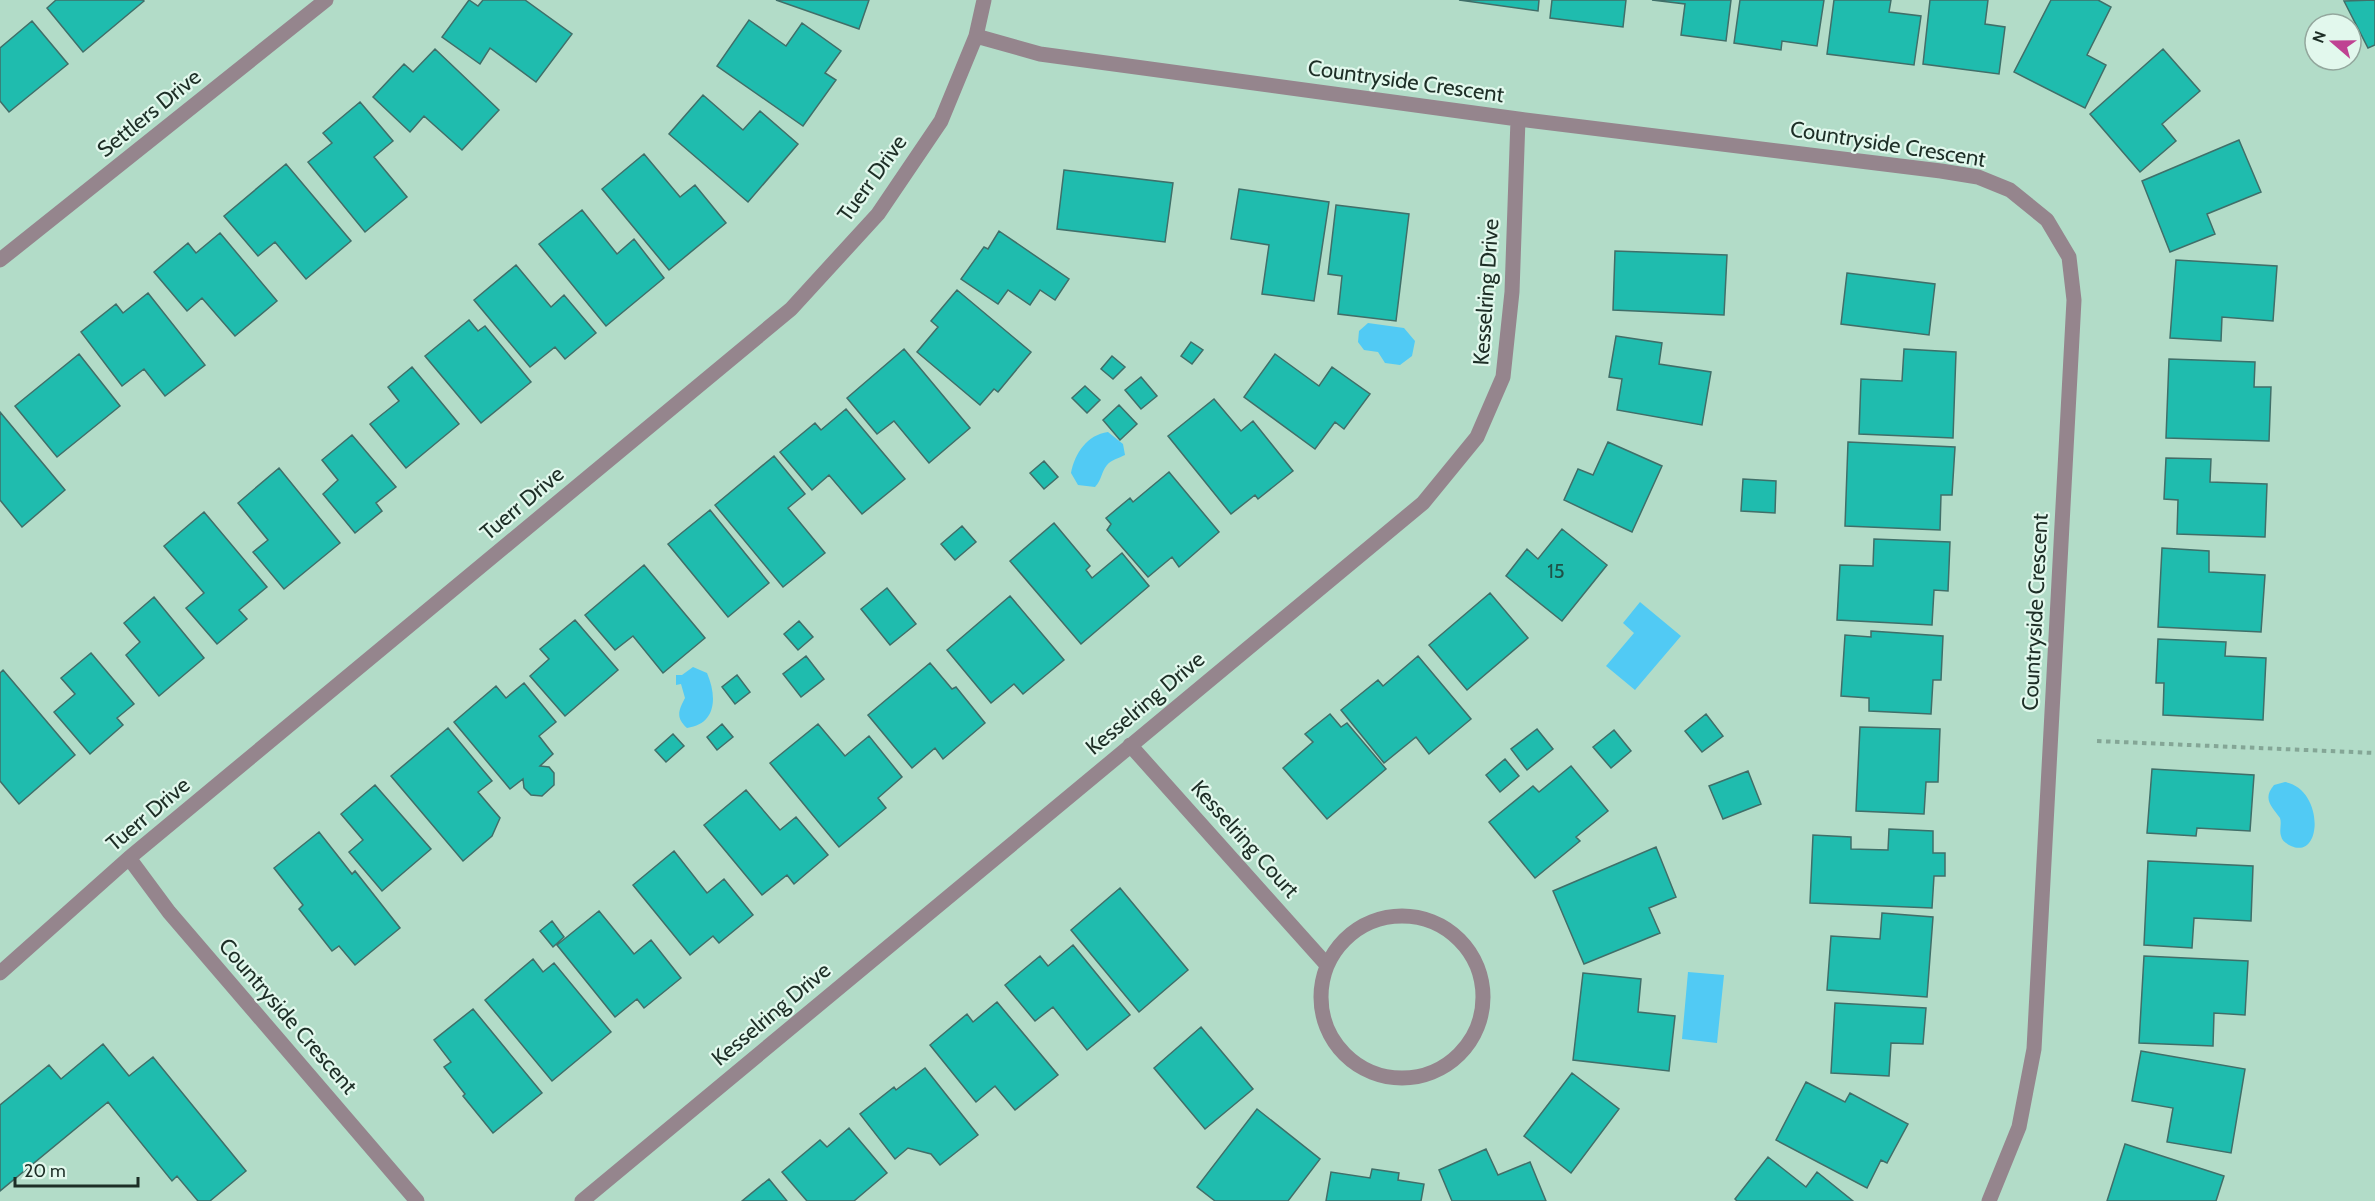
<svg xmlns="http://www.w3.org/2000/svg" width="2375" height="1201" font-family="Cabin,sans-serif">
	<rect width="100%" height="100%" fill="#b2dcc8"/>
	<!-- water -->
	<path fill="#51caf4" d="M1368,323L1404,328L1415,341L1412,356L1400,365L1385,363L1378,352L1364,350L1358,342L1359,331Z
		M1108,432L1123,444L1125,455C1119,458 1111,460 1107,465C1101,472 1102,480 1095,487L1078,485L1071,473C1075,453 1087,435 1108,432Z
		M1640,602L1681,636L1635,690L1606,666L1634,633L1623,623Z
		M693,667L707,673C717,696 717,724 687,728C675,717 679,710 685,698L681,684L676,685V675H682Z
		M2285,782C2324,789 2323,860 2291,846C2287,844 2282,841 2281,836C2279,830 2282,824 2280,818C2272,807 2262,799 2274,785Z
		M1688,972L1724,975L1717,1043L1682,1039Z"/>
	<!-- building -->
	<path fill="#1fbcae" stroke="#406f69" stroke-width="1.5" d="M56,0H143L144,1L83,52L47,8Z
		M469,0L478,6L483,0H525L572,34L536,82L490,48L480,64L442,37Z
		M776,0H869L859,29Z
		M1459,0H1539L1538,11Z
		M1552,0H1626L1623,27L1550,18Z
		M1652,0H1731L1726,41L1681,35L1685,4Z
		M1740,0H1824L1817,46L1782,41L1781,50L1734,43Z
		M1834,0H1891L1889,12L1921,16L1914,65L1827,54Z
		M1930,0H1988L1985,24L2005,27L1999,74L1923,64Z
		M2051,0H2098L2111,7L2087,55L2106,65L2085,108L2014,72Z
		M2375,0V45L2368,48L2344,1Z
		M749,20L786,46L802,23L841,51L825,73L836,80L803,126L717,66Z
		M32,21L68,64L9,112L0,101V48Z
		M435,49L499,110L462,150L424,116L410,132L373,97L404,64L413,72Z
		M2163,49L2200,91L2162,124L2176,141L2140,172L2090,114Z
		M703,95L743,130L760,111L798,144L748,202L669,134Z
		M360,102L393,141L374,157L407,197L365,232L308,162L332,143L323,133Z
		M2239,140L2261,192L2207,214L2215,234L2170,252L2142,181Z
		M644,154L680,197L695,185L726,223L669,270L602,189Z
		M286,164L351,241L306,279L275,242L258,256L224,216Z
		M1064,170L1173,183L1165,242L1057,229Z
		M1239,189L1329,202L1314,301L1262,294L1269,245L1231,239Z
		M1336,205L1409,214L1396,321L1338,314L1342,276L1328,274Z
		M582,210L617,254L634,239L664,278L606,326L539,244Z
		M999,231L1069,279L1055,300L1040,290L1030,305L1008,290L998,304L961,279L984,247L988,249Z
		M220,233L277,301L235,336L202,298L187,311L154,272L188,243L196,253Z
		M1615,251L1727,255L1724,315L1613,310Z
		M2176,260L2277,266L2273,321L2222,317L2221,341L2170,338Z
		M516,265L551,307L564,295L596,333L565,359L555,347L530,367L474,300Z
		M1847,273L1935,284L1929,335L1841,324Z
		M957,290L1031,352L998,392L994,389L980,405L917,352L938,327L931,321Z
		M148,293L205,365L165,396L144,369L122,386L81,332L116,304L123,313Z
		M469,320L478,331L485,326L531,382L481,423L425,356Z
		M1616,336L1662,343L1659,364L1711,372L1702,425L1617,410L1622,379L1609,377Z
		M1191,342L1203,350L1192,364L1181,356Z
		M904,349L970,428L929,463L894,421L877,434L847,398Z
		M1904,349L1956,352L1953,438L1859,434L1861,379L1902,381Z
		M79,354L120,406L57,457L15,406Z
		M1275,354L1319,386L1332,367L1370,394L1344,429L1335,422L1315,449L1244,397Z
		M1112,356L1125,367L1113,379L1101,369Z
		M2169,359L2255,362L2254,387H2271L2269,441L2166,438Z
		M412,367L459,424L406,468L370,424L399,401L388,387Z
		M1141,377L1157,396L1141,409L1125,390Z
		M1085,386L1100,400L1087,413L1072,398Z
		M1214,399L1241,431L1253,421L1293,471L1258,499L1255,495L1231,514L1168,436Z
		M1119,405L1137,424L1120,440L1103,420Z
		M846,409L905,479L862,514L829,475L812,490L780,452L815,423L821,430Z
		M0,412L65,490L22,527L0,500Z
		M352,435L396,487L376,503L382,511L355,533L323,494L338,480L322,460Z
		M1608,442L1662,466L1632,532L1564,500L1578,469L1593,475Z
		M1848,442L1955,447L1952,495H1941L1940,530L1845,526Z
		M774,456L805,494L788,508L825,553L783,587L715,505Z
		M2166,458L2211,459L2210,482L2267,484L2265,537L2177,534L2178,500L2164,499Z
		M1044,461L1058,477L1044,489L1030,473Z
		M279,468L340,543L284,589L253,552L268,540L238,503Z
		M1169,472L1219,532L1179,567L1172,557L1148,577L1107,530L1111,524L1106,518L1130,498L1133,502Z
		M1743,479L1776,481L1775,513L1741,511Z
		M710,510L769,583L728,617L668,544Z
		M204,512L267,587L239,610L247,619L217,644L186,608L204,593L164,546Z
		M1054,523L1090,566L1086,570L1092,578L1122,553L1149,586L1081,644L1010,561Z
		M962,526L976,542L955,560L941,544Z
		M1562,529L1607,565L1562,621L1506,576L1527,549L1538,559Z
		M1874,539L1950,542L1948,591L1934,590L1932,625L1837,620L1840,565L1873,566Z
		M2162,548L2209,551V572L2265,575L2261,632L2158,627Z
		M644,565L705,638L663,673L633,636L615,650L585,615Z
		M887,588L916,624L890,645L861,609Z
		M1490,593L1528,638L1467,690L1429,645Z
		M1010,596L1064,660L1023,694L1014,684L991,703L947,650Z
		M154,597L204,658L159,696L126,655L140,642L124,623Z
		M575,620L618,670L565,716L530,676L549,659L540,649Z
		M799,621L813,637L798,650L784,634Z
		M1871,631L1943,636L1941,680H1933L1931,714L1869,711V698L1841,696L1845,635L1871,637Z
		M2158,639L2226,642L2225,656L2266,658L2263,720L2163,715L2164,683H2156Z
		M91,653L134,704L117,718L123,725L90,754L54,712L75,694L61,678Z
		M806,656L824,679L801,697L783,674Z
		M1418,656L1471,719L1429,754L1416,737L1384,763L1341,710L1378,680L1383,686Z
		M930,663L952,689L956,687L985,723L943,759L935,748L912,768L868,715Z
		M3,670L75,755L19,804L0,781V673Z
		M737,675L750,692L735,704L722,687Z
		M524,683L556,722L539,736L553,754L540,766L549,767L554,773V785L542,796L531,795L524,788L523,779L510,789L454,722L496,686L506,698Z
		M1330,714L1341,727L1347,723L1386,769L1327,819L1283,768L1313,742L1305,734Z
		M1706,714L1723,736L1702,752L1685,731Z
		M722,724L733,737L717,750L707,737Z
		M818,724L845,756L869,736L902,777L878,798L886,808L839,847L770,763Z
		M1860,727L1940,729L1938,782H1926L1924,814L1856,811Z
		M448,728L492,781L478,792L500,818L492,836L463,861L391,776Z
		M1537,729L1553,749L1527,770L1511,749Z
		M1614,730L1631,751L1611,768L1593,747Z
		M673,734L684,746L666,762L655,750Z
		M1505,759L1519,776L1500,792L1486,775Z
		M1571,766L1608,811L1576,837L1580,841L1535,878L1489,822L1533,786L1539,792Z
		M2152,769L2254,775L2250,831L2197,828L2196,836L2147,833Z
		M1748,771L1761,804L1723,819L1709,786Z
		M375,785L431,849L382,891L349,852L363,840L341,814Z
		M746,790L780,830L796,817L828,855L794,884L787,875L762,895L704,825Z
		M1889,829L1933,831V853H1945V876H1934L1932,908L1810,903L1813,835L1851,837V849L1888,850Z
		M319,832L352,874L355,871L400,928L355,965L339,946L332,951L299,909L303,905L274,868Z
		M1656,847L1676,897L1649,908L1660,933L1584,964L1553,891Z
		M674,851L707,893L724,879L753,915L719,943L713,936L690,955L633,885Z
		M2148,861L2253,866L2251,921L2194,918L2192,948L2144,945Z
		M1120,888L1188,970L1139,1012L1071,930Z
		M599,911L634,954L651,940L681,978L644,1008L637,999L615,1017L557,945Z
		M1882,913L1933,917L1927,997L1827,990L1831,936L1880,939Z
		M552,921L564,937L553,947L540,931Z
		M1073,945L1130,1015L1087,1050L1053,1007L1035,1021L1005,985L1040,956L1048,966Z
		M2144,956L2248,961L2245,1015L2214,1013L2213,1046L2139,1043Z
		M533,959L543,972L554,963L611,1032L552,1081L485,1000Z
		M1583,973L1641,979L1638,1012L1675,1016L1669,1071L1573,1060Z
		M997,1002L1058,1075L1015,1110L995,1086L976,1102L930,1045L967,1014L973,1022Z
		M1835,1003L1926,1008L1923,1044L1891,1043L1889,1076L1831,1073Z
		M473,1009L542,1093L493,1133L463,1096L465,1094L444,1067L451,1062L434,1040Z
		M1201,1027L1253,1089L1205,1129L1154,1068Z
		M103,1044L129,1076L153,1057L246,1171L210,1201H198L177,1176L172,1181L108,1102L0,1191V1105L49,1065L61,1079Z
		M2141,1051L2245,1069L2231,1153L2167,1142L2173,1108L2132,1101Z
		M925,1068L978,1135L940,1165L931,1154L908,1148L895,1159L860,1114L894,1087L896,1090Z
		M1572,1073L1619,1109L1571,1173L1524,1136Z
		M1806,1082L1845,1102L1850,1093L1908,1124L1887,1163L1881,1160L1867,1188L1776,1140Z
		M1257,1109L1320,1159L1288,1201H1215L1197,1187Z
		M849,1128L887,1173L854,1201H807L782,1172L820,1140L827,1147Z
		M2125,1144L2224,1176L2216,1201H2107Z
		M1486,1149L1498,1175L1530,1162L1546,1201H1452L1439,1170Z
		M1768,1157L1806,1187L1817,1172L1853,1201H1737L1735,1199Z
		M1372,1169L1399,1173L1398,1180L1424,1184L1421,1201H1326L1331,1172L1370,1178Z
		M769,1179L787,1201H742Z"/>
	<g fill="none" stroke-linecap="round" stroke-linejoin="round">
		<!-- path -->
		<path stroke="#84a696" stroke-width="4" stroke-dasharray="4.5 4.5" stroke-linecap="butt" d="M2097,741L2375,753"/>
		<!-- minor -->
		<path stroke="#95858d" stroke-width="15" d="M976,36L1040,54L1518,119L1941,171L1978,177L2010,190L2047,220L2069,257L2074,300L2034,1049L2019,1127L1989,1201
			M0,260L326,0
			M1130,745L1326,964
			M129,858L169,912L417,1201
			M1321 997a81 81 0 1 1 162 0a81 81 0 1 1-162 0Z
			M0,973L129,858L791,309L878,214L941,121L976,36L984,0
			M582,1201L1423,503L1477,437L1503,377L1512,292L1518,119"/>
	</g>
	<g text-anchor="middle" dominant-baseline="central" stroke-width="4.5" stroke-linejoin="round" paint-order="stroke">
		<!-- number labels -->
		<g font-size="20" fill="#1e5248">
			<text x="1556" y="571">15</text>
		</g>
		<!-- street labels -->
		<g font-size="22" fill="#1d2e26" stroke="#e2f8ed">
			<text transform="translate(1406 81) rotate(8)">Countryside Crescent</text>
			<text transform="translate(149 113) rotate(-39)">Settlers Drive</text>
			<text transform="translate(1888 144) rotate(9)">Countryside Crescent</text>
			<text transform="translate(872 178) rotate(-54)">Tuerr Drive</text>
			<text transform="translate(1486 292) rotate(-86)">Kesselring Drive</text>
			<text transform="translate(522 503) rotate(-40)">Tuerr Drive</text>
			<text transform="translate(2035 612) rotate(-87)">Countryside Crescent</text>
			<text transform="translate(1145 703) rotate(-40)">Kesselring Drive</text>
			<text transform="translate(148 814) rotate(-40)">Tuerr Drive</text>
			<text transform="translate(1245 839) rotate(48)">Kesselring Court</text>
			<text transform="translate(771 1014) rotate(-40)">Kesselring Drive</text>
			<text transform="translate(288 1016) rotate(49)">Countryside Crescent</text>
		</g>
	</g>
	<!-- north arrow -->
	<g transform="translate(2333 42) rotate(290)"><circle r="28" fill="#e2f8ed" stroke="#93a79d" stroke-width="1.5"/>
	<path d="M0-4.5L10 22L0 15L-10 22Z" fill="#bf4292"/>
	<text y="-9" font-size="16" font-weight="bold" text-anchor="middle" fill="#1d2e26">N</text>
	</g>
	<!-- scale -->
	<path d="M15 1177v9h123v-9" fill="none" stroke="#1d2e26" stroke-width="3"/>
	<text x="24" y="1177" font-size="18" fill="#1d2e26" stroke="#e2f8ed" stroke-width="4.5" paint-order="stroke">20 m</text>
</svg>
